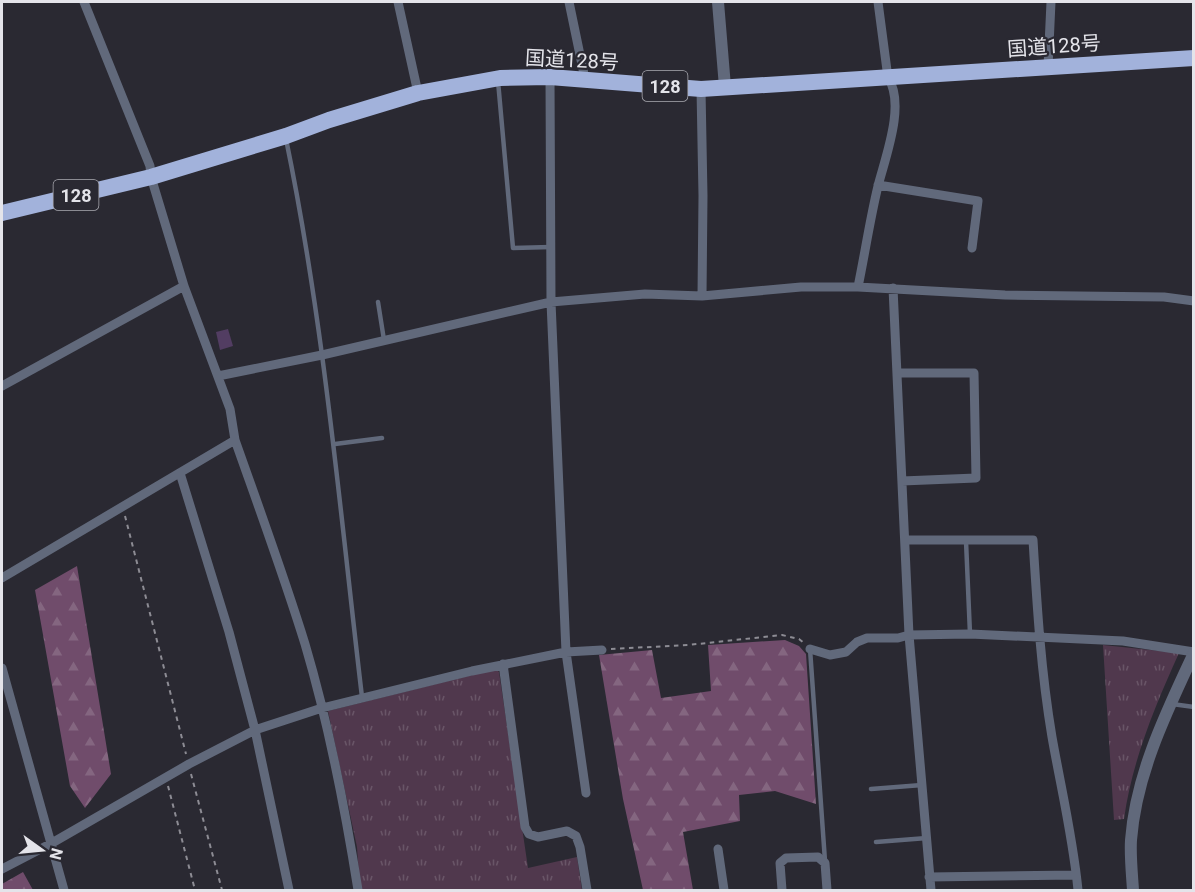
<svg xmlns="http://www.w3.org/2000/svg" width="1195" height="892" font-family="Roboto,'Noto Sans JP',sans-serif">
	<defs>
		<pattern id="grass-tufts" width="24" height="20" patternUnits="userSpaceOnUse" patternTransform="scale(1.5)"><rect width="24" height="20" fill="#50384d"/><path d="M3 7l-1-3M5 7V3M7 7l1-3M15 17l-1-3M17 17v-4M19 17l1-3" fill="none" stroke="#695567"/></pattern>
		<pattern id="forest-firs" width="22" height="20" patternUnits="userSpaceOnUse" patternTransform="scale(1.5)"><rect width="22" height="20" fill="#704c6b"/><path d="M5 1l3.5 6h-7zM16 11l3.5 6h-7z" fill="#846680"/></pattern>
	</defs>
	<rect width="100%" height="100%" fill="#2a2932"/>
	<!-- grass -->
	<path fill="url(#grass-tufts)" d="M1103,645L1179,653C1155,706 1132,761 1124,819L1114,820Z
		M496,669L499,672L528,868L577,857L582,890H360L357,847L328,711Z"/>
	<!-- forest -->
	<path fill="url(#forest-firs)" d="M77,566L111,774L85,808L70,786L35,590Z
		M785,640L799,646L806,654L816,804L775,791L739,795L740,821L683,832L693,890H643L623,799L599,655L652,650L661,698L711,691L708,645Z
		M23,872L33,890H2V884Z"/>
	<!-- building -->
	<path fill="#523d62" d="M228,329L233,346L220,350L216,332Z"/>
	<g fill="none" stroke-linecap="round" stroke-linejoin="round">
		<!-- path -->
		<path stroke="#8d8c94" stroke-width="2" stroke-dasharray="4.5 4.5" stroke-linecap="butt" d="M125,516L186,754
			M611,649L688,645L782,635L799,639L804,643
			M191,774L222,890
			M168,786L195,890"/>
		<!-- service -->
		<path stroke="#61697b" stroke-width="4.5" d="M498,81L513,248L551,247
			M286,139C324,323 340,511 362,697
			M378,302L384,340
			M335,444L382,438
			M966,541L970,634
			M810,649L825,861
			M1172,704L1194,707
			M871,789L922,785
			M876,842L927,838"/>
		<!-- minor -->
		<path stroke="#61697b" stroke-width="9" d="M84,2L150,166L151,177L184,286L230,409L235,440C259,508 284,576 305,644C329,725 345,808 358,890
			M398,2L418,93
			M569,2L585,79
			M1048,67L1051,2
			M550,77L551,302L566,652L586,793
			M701,89L703,196L702,296
			M878,185L978,201L972,248
			M858,287C865,253 870,219 878,186C885,158 906,104 888,78L878,2
			M893,288L909,635L931,890
			M897,373H974L976,478L902,481
			M218,376L322,355L551,302L645,294L702,296L801,287H858L1005,295L1164,297L1194,301
			M2,386L184,286
			M180,473L229,632L255,730L289,890
			M905,540H1033C1037,606 1041,672 1052,737C1061,788 1073,838 1078,890
			M2,578L235,440
			M810,649L830,655L846,652L857,642L867,638H898L909,635L970,634L1123,641L1194,652
			M503,664L525,827L529,834L538,837L567,831L576,836L580,847L587,890
			M2,668L64,890
			M718,849L724,890
			M2,869L52,843L189,764L255,730L322,708L472,671L566,652L602,650
			M929,877L1076,875
			M782,890L780,863L786,858L818,857L825,863L827,890"/>
		<!-- tertiary -->
		<path stroke="#61697b" stroke-width="12" d="M718,2L725,87
			M1133,890C1132,874 1130,856 1131,840C1136,774 1166,713 1194,653"/>
		<!-- trunk -->
		<path stroke="#a2b2db" stroke-width="16" d="M2,213L151,177L286,136L329,120L418,93L500,78L550,77L701,89L1194,58"/>
	</g>
	<g text-anchor="middle" dominant-baseline="central" stroke-width="4.5" stroke-linejoin="round" paint-order="stroke">
		<!-- shield labels -->
		<g fill="#2a2932" stroke="#acacb3" stroke-width="1.5">
			<rect x="642.5" y="71" width="45" height="30" rx="4.5"/>
			<rect x="53.5" y="180" width="45" height="30" rx="4.5"/>
		</g>
		<g font-size="18" font-weight="bold" fill="#e4e4ea">
			<text x="665" y="86">128</text>
			<text x="76" y="195">128</text>
		</g>
		<!-- street labels -->
		<g font-size="20" fill="#e4e4ea" stroke="#2a2932">
			<text transform="translate(1054 46) rotate(-4)">国道128号</text>
			<text transform="translate(572 60) rotate(3)">国道128号</text>
		</g>
	</g>
	<!-- border -->
	<rect width="1195" height="892" fill="none" stroke="#e4e4ea" stroke-width="6"/>
	<!-- north arrow -->
	<g transform="translate(42 850) rotate(105)" stroke="#2a2932" stroke-width="4.5" paint-order="stroke">
	<path d="M0-4.5L10 22L0 15L-10 22Z" fill="#e4e4ea"/>
	<text y="-9" font-size="16" font-weight="bold" text-anchor="middle" fill="#e4e4ea">N</text>
	</g>
</svg>
